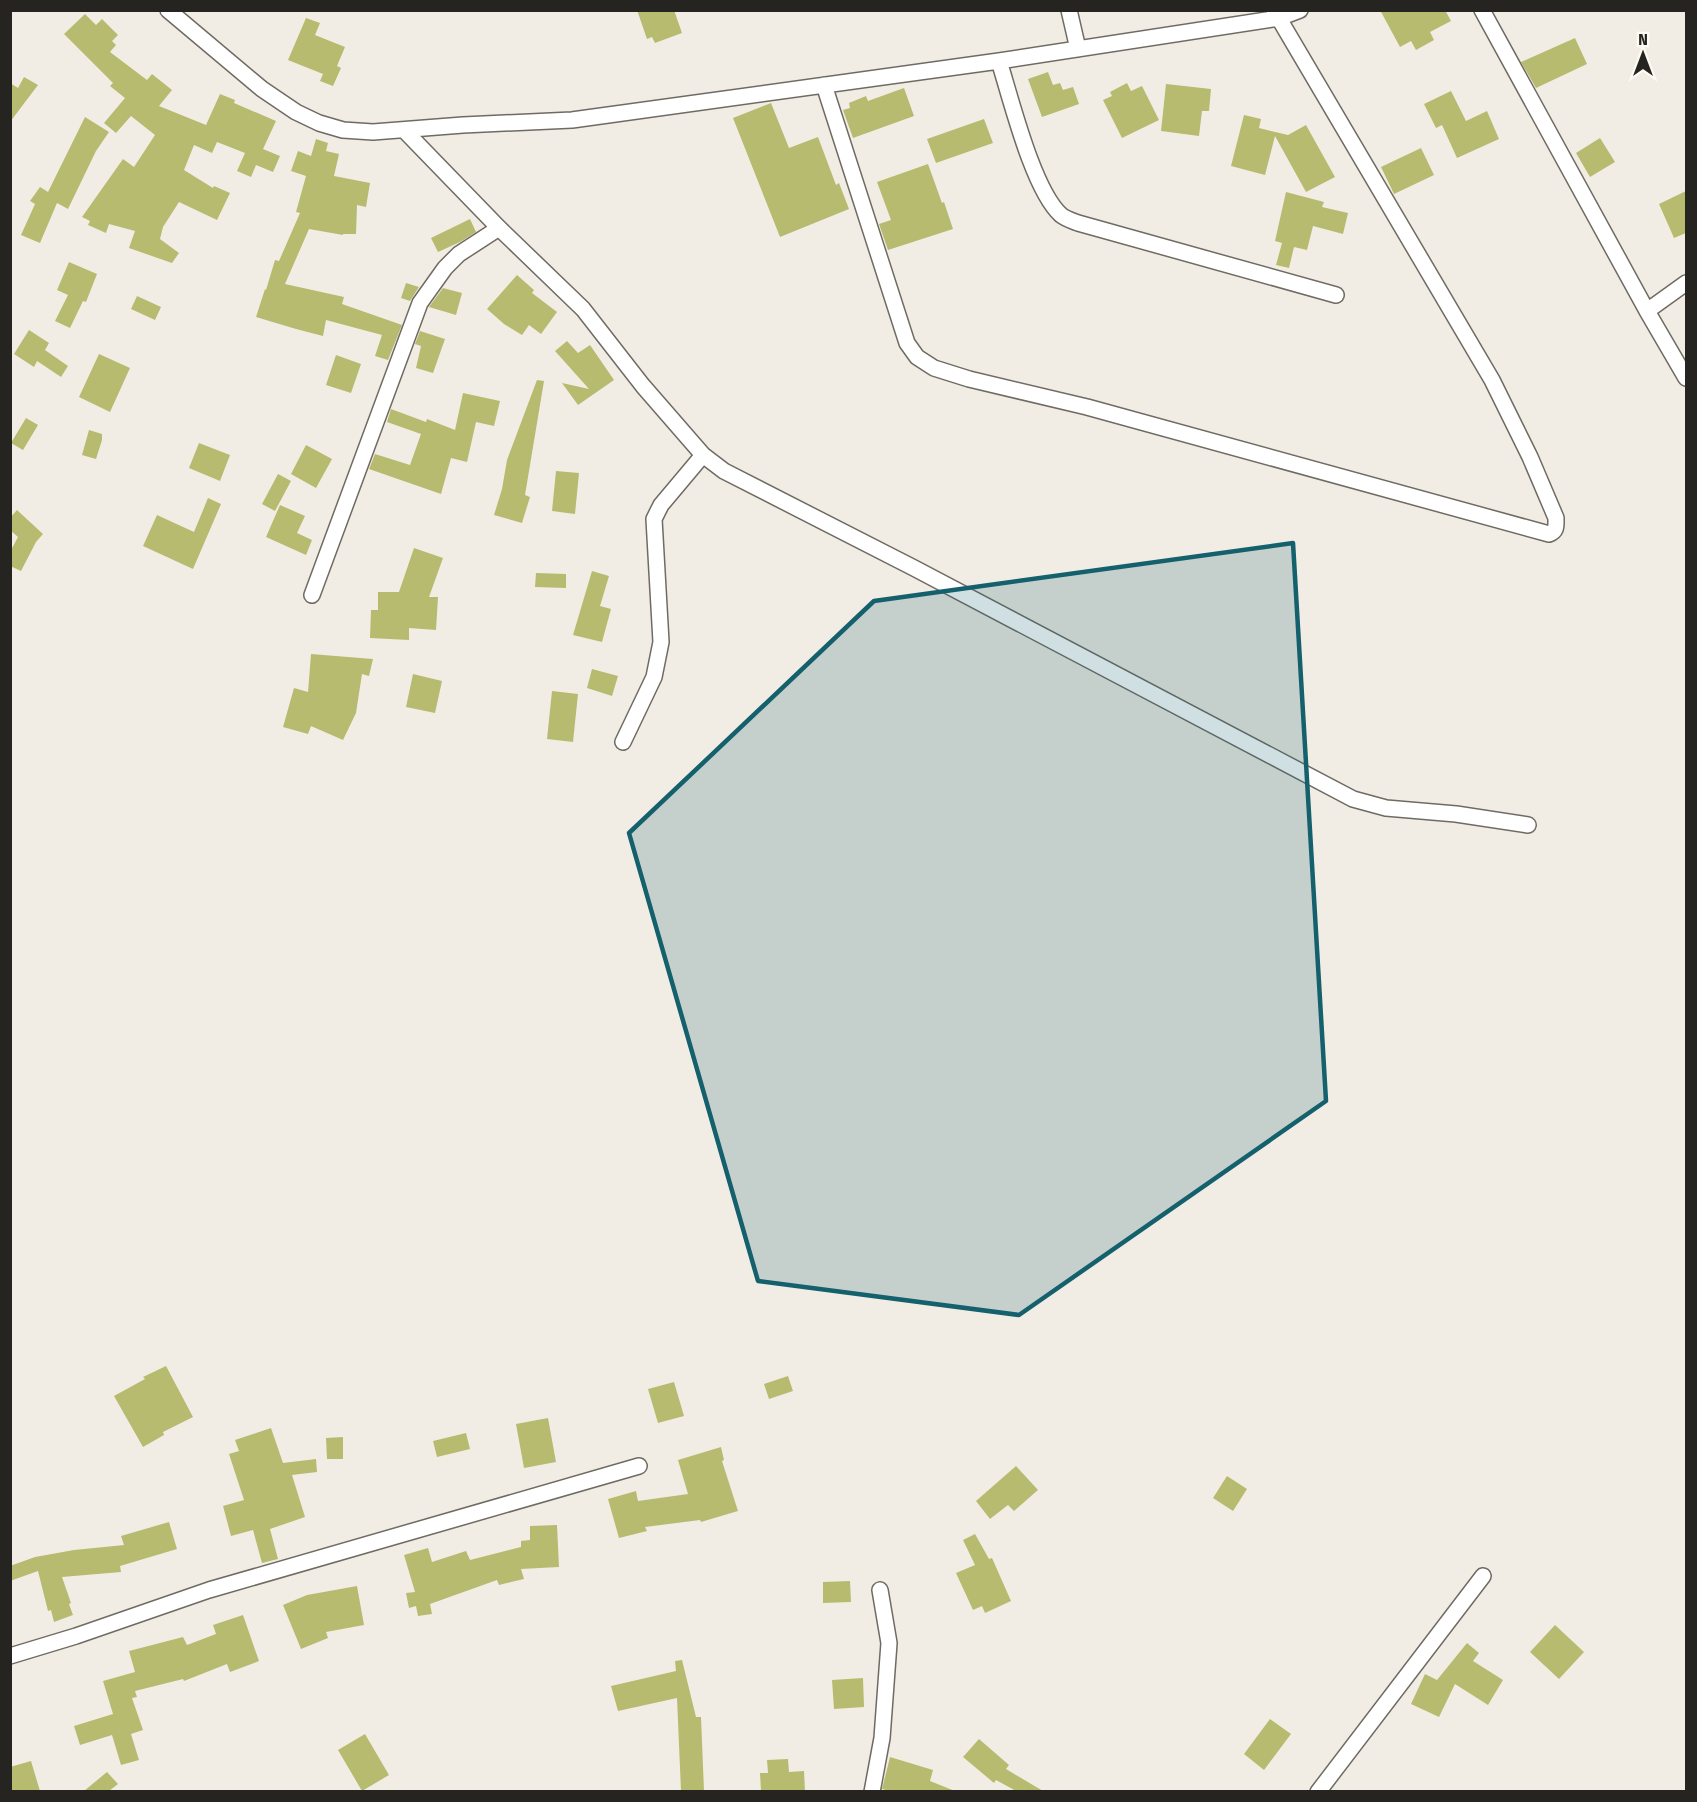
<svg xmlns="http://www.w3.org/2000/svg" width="1697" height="1802" font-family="'Fira Sans Condensed',sans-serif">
	<rect width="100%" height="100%" fill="#f2ede4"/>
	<!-- building -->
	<path fill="#b7bb70" d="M637,10H674L682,33L655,43L652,37L647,39Z
		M1380,10H1445L1451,21L1430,32L1434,40L1416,50L1411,41L1400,47Z
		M85,14L96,25L102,19L118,35L112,41L116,45L110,52L147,80L152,74L172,90L159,106L206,125L220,94L235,100L234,103L276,121L263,149L280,156L273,172L256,165L251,177L237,171L245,153L217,142L212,153L194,145L184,170L213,188L214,186L230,193L217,220L179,202L163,227L160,239L179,253L172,263L129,248L135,231L109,224L106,233L88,225L90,221L82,217L123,159L134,167L155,135L131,116L116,133L104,123L125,98L110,86L113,83L64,34Z
		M306,18L320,23L315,35L345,47L337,66L341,68L333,86L320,81L323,74L288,60Z
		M1575,38L1587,64L1536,88L1521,62Z
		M1048,72L1053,85L1060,83L1063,90L1073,87L1079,104L1042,117L1028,79Z
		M24,77L38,85L10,122V83L18,88Z
		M1127,83L1131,91L1142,86L1159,120L1122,138L1103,100L1112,96L1110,92Z
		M1166,84L1211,89L1209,111H1202L1199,136L1161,131Z
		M904,88L914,116L853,138L843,110L850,108L849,103L866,96L868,101Z
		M1451,91L1466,121L1487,111L1499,139L1457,158L1442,125L1436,128L1424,104Z
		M771,103L789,148L818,137L836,185L839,183L849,209L780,237L733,118Z
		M1244,115L1261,119L1259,128L1288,135L1306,125L1335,177L1306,192L1275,136L1265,175L1231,166Z
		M85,117L109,132L96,151L68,209L57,203L40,243L21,235L35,204L30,201L40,187L48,192Z
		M984,119L993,143L936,163L927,139Z
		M1600,138L1615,162L1590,177L1576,153Z
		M316,139L328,143L326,151L339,154L334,176L370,183L366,207L357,205L356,234H343V235L309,229L285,284L344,297L342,304L402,325L388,360L375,356L382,335L326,320L323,336L296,329L256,317L265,289L266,290L275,260L279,261L300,213L296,212L306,176L291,171L298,151L311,156Z
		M1421,148L1434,175L1394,194L1381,167Z
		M928,164L942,203L944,202L953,229L888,250L879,224L891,220L877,182Z
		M1686,191V233L1674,238L1659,204Z
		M1286,192L1324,202L1322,207L1348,213L1343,234L1313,226L1307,250L1294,247L1289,268L1276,265L1282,243L1275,241Z
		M470,219L476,232L460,242L438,252L431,238Z
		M69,262L97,274L86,302L83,301L70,328L55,321L68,295L57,290Z
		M517,275L534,290L532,293L557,312L541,334L529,325L522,335L504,324L487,309Z
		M406,283L419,287L410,301L401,298Z
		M443,288L462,293L456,315L429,307Z
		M137,296L161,307L155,320L131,309Z
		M29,330L49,343L45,350L68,366L61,377L37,361L34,367L14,354Z
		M420,331L445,339L433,373L416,368L421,346L415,344Z
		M567,341L578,353L590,345L614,380L578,405L562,383L589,389L555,351Z
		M99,354L130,368L110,412L79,397Z
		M336,355L361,364L351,393L326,385Z
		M537,380L544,381L525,495L530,497L522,523L494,515L502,489L507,460Z
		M463,393L500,401L494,426L476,422L467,462L451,458L441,494L369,469L375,454L410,465L421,434L387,422L391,409L426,422L427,419L455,430Z
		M26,418L38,425L23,450L11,443Z
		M89,430L102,434V440L96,459L82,455Z
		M199,443L230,455L220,481L189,468Z
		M306,445L332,459L316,488L291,474Z
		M556,471L579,473L575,514L552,511Z
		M278,474L291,481L275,511L262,504Z
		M208,498L221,504L193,569L143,546L157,515L194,532Z
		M280,505L305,516L297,533L312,540L306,555L266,537Z
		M17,510L43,534L36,542L21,571L10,566V552L18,537L10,530V518Z
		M414,548L443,558L429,597H438L436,630L409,628V640L370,638L371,610H378V592H399Z
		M592,571L609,576L600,606L611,609L602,642L573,635Z
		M536,573L566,574V588L535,587Z
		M311,654L373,659L369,676L362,674L356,713L343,740L311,726L308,734L283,727L294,688L308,692Z
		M592,669L618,676L612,696L587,688Z
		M413,674L442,681L435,713L406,707Z
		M552,691L578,694L573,742L547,739Z
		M166,1366L193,1417L163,1432L164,1435L143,1447L114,1396L145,1379L143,1377Z
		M788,1376L793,1391L769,1399L764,1384Z
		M674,1382L684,1416L658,1423L648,1389Z
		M548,1418L556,1462L524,1468L516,1424Z
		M271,1428L283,1463L316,1459L317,1472L292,1475L305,1517L270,1529L278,1559L262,1563L253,1530L231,1536L223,1506L244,1500L229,1454L239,1451L235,1440Z
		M466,1433L470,1449L437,1457L433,1441Z
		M343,1437V1459H327L326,1438Z
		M721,1447L724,1460L722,1461L738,1511L701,1522L700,1520L645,1527L647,1531L619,1538L608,1499L636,1491L638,1501L688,1494L678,1460Z
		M1016,1466L1038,1490L1014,1511L1008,1505L990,1519L976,1501Z
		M1227,1476L1247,1489L1233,1511L1213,1498Z
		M169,1522L177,1549L120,1566L121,1572L62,1577L71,1603L69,1604L73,1615L54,1622L51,1610L48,1611L38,1571L10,1581V1566L35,1557L74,1550L124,1545L121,1536Z
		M557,1525L559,1567L521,1569L524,1579L499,1585L497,1580L430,1604L432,1614L418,1616L416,1606L409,1608L406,1593L415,1592L404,1555L428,1548L432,1562L466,1551L470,1560L521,1547V1541L530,1540V1526Z
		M975,1534L989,1559L992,1558L1011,1601L985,1613L982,1606L973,1610L956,1573L975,1565L963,1540Z
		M850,1581L851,1602L823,1603V1582Z
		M357,1586L364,1625L326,1632L328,1638L301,1649L283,1605L307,1595Z
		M243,1615L259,1661L230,1672L227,1664L184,1681L183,1679L135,1691L137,1697L132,1698L143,1730L131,1734L139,1760L121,1765L112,1735L80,1745L74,1726L113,1714L103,1681L135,1672L129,1651L183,1637L187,1645L216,1634L213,1625Z
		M1555,1625L1584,1652L1559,1679L1530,1652Z
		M1467,1643L1479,1653L1473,1661L1503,1680L1488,1705L1455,1684L1439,1717L1411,1704L1425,1674L1437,1680Z
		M682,1660L696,1717H701L704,1791H681L677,1698L618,1711L611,1686L676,1671L675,1661Z
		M863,1678L864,1707L834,1709L832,1680Z
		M1270,1719L1291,1734L1264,1770L1244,1754Z
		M365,1734L389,1775L362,1791L338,1750Z
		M979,1739L1009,1765L1006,1769L1043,1791H1016L996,1780L994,1783L963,1757Z
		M890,1757L933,1770L930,1781L955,1791H890L882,1789Z
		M788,1759L789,1772L804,1771L805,1791H761L760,1773H768L767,1760Z
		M31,1761L40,1791H10V1767Z
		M107,1772L118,1784L109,1791H84Z"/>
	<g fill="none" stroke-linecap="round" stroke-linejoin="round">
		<defs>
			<path id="minor" d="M168,10L262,89L296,112L319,123L343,130L373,132L463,125L572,120L999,61L1279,18L1300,10
				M1069,10L1078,49
				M1482,10L1647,311L1686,378
				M999,61C1011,99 1033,190 1061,215C1066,219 1073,221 1078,223L1336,295
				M824,85L907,343L917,357L934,368L969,379L1087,407L1549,534C1557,531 1556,526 1556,518L1530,457L1492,380L1274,10
				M404,130L499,228L583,309L643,386L703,455L724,471L914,568L1353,799L1386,808L1456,814L1528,825
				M1647,311L1686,283
				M312,595L420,303L445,268L459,254L499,228
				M623,742L654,677L661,642L654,519L661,505L703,455
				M10,1656L76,1636L209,1590L639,1466
				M872,1792L882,1738L889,1643L880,1590
				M1318,1792L1483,1576"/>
		</defs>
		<!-- minor casing -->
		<use href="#minor" stroke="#6f6b63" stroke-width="18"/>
		<!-- minor -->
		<use href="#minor" stroke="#fff" stroke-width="15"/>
	</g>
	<!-- marked area -->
	<path fill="#14606c" fill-opacity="0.2" stroke="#14606c" stroke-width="4.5" stroke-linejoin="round" d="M1293,543L1326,1101L1019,1315L758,1281L629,833L874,601Z"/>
	<!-- border -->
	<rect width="1697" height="1802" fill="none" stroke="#252420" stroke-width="24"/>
	<!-- north arrow -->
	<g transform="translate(1643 54)" stroke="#fffbf2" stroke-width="4.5" paint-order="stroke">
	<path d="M0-4.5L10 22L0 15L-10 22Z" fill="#252420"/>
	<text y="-9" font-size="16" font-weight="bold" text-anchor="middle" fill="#252420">N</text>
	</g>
</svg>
